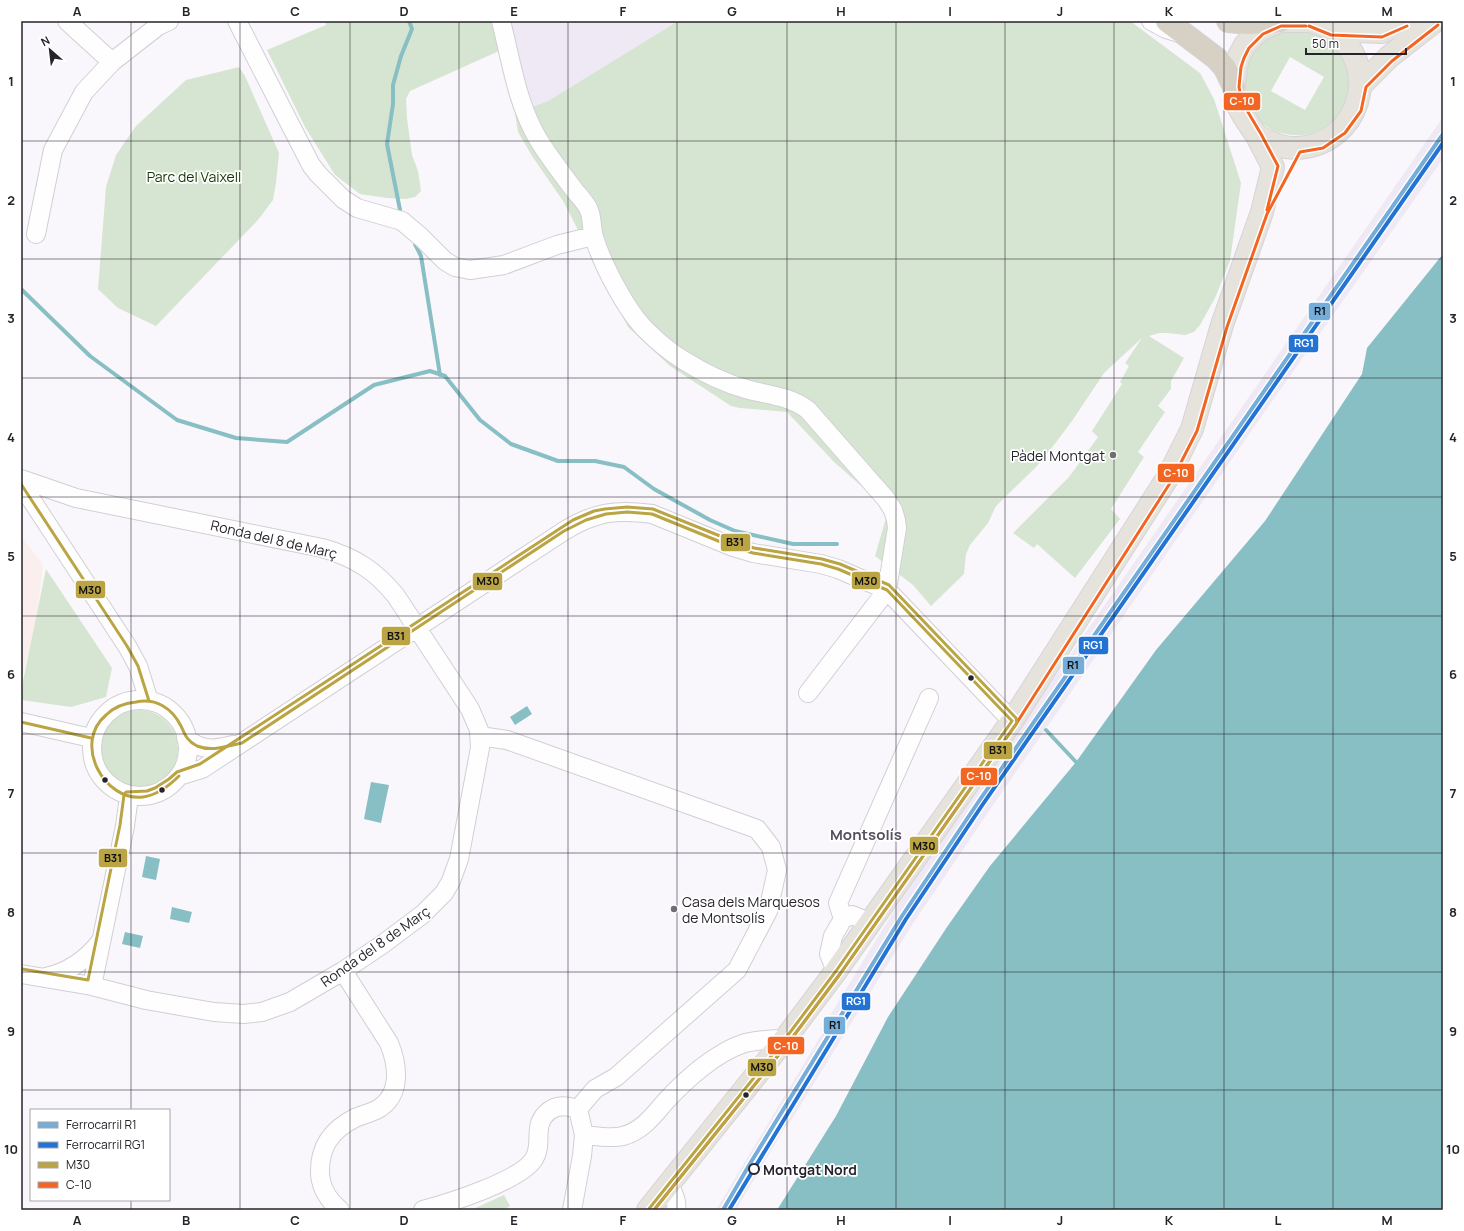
<svg xmlns="http://www.w3.org/2000/svg" width="1464" height="1231" font-family="Manrope,sans-serif">
	<rect width="100%" height="100%" fill="#f9f7fc"/>
	<!-- commercial -->
	<path fill="#fbefee" d="M21,536L43,565L36,624L21,682Z"/>
	<!-- built -->
	<path fill="#eee9f4" d="M492,21H678L548,101L515,113Z
		M1443,117V159L1261,417L991,808L912,925L787,1127H785L736,1210H716L823,1032L821,1030L895,909L973,795Z"/>
	<!-- green -->
	<path fill="#d6e5d1" fill-rule="evenodd" d="M325,21H492L499,51L410,91L406,99L407,118L412,155L418,171L421,191L415,197L406,199L387,198L360,194L335,175L305,127L267,50L326,25Z
		M678,21H1130L1200,73L1214,99L1241,183L1230,261L1215,298L1200,325L1194,332L1185,335L1167,333H1159L1149,336L1184,358L1171,381V389L1158,406L1165,412L1138,452L1144,457L1111,509L1120,519L1075,578L1037,544L1034,548L1013,533L1069,477L1098,437L1092,431L1122,384L1120,382L1129,366L1125,363L1142,338L1104,373L1072,421L1044,458L1036,467L996,506L988,523L970,545L966,554L964,574L931,606L913,585L875,556L886,518L876,499L834,462L787,412L740,408L731,406L670,366L628,327L563,201L532,156L518,132L515,113L548,101Z
		M1304,30C1327,37 1344,49 1348,74C1353,112 1320,144 1282,133C1274,131 1266,127 1260,122C1257,118 1255,113 1252,109C1234,84 1247,48 1274,35C1283,31 1293,31 1304,30ZM1290,57L1324,77L1305,110L1271,91Z
		M239,67L245,76L279,153L276,183L273,200L258,220L156,326L118,308L98,289L106,187L116,155L136,126L186,80Z
		M46,569L112,668L106,697L71,707L21,700V691Z
		M100 749a39 39 0 1 1 78 0a39 39 0 1 1-78 0Z
		M504,1195L510,1206L504,1210H471Z"/>
	<!-- water -->
	<path fill="#88bfc4" d="M1443,254V1210H777L836,1116L888,1017L947,927L990,866L1076,762L1156,650L1265,521L1362,374L1367,348Z
		M527,706L532,714L515,725L510,717Z
		M371,782L389,785L381,823L364,819Z
		M146,856L160,859L156,880L142,877Z
		M172,907L192,912L189,923L170,919Z
		M125,932L143,936L140,948L122,944Z"/>
	<g fill="none" stroke-linecap="round" stroke-linejoin="round">
		<!-- stream -->
		<path stroke="#88bfc4" stroke-width="4" d="M400,210L387,144L393,104V85L401,56L412,29L409,21
			M415,244L421,256L440,375
			M21,289L90,356L177,420L236,438L287,442L374,385L430,371L445,376L480,420L511,444L558,461H595L624,467L654,489L710,520L735,531L793,544H837
			M1046,730L1076,762"/>
		<defs>
			<path id="minor" d="M67,21L112,62
				M237,21L311,165L318,174L343,199L357,208L402,221L421,237L445,261L455,267L470,270L504,265L557,245L593,236
				M501,21C511,60 517,104 538,139C549,157 562,174 575,191C580,197 586,203 589,210C593,220 591,228 594,237C602,264 627,312 647,331C658,342 670,352 683,360C702,372 724,383 746,389C767,395 790,396 808,410L886,499L893,510L896,520L897,528L887,590L808,693
				M1151,21L1166,29L1179,33
				M36,234L53,150L84,92L112,62L158,26L169,21
				M21,479L76,498L322,548C354,557 375,570 396,596L470,709L479,730L480,748L459,859L451,881L444,893L423,914L383,944L343,971L290,1002L262,1012L244,1014L214,1012L146,1000L92,986L21,974
				M21,484L127,646L138,666L149,701
				M92 748a48 48 0 1 1 96 0a48 48 0 1 1-96 0Z
				M21,722L91,738
				M480,736L507,740L757,829L771,847L777,870L768,911L737,970L616,1077L595,1089L578,1109
				M186,738C201,751 215,750 233,745
				M179,776L202,769L564,531C595,512 616,509 652,514L733,547L753,553L821,564L838,569L887,590L1012,721
				M843,919L838,903L929,698
				M836,971L829,954L833,936L843,919L852,915L869,922
				M46,977C69,972 86,960 100,942
				M92,986L125,826L129,796
				M584,1135C596,1136 611,1139 623,1136C642,1131 653,1116 665,1102C685,1080 716,1052 745,1043C759,1040 771,1039 785,1039
				M669,1183C672,1191 678,1201 676,1210
				M340,1210C329,1201 321,1188 320,1174C319,1147 331,1130 355,1118C362,1115 371,1113 378,1109C402,1095 398,1065 389,1043L343,971
				M423,1210C449,1203 520,1181 534,1159C544,1143 531,1125 549,1111C558,1104 567,1106 578,1109
				M572,1210L582,1156L584,1135L578,1109"/>
			<path id="major" d="M1332,30L1382,32L1405,21
				M1361,85L1389,57L1435,21
				M1257,136C1270,142 1283,149 1298,148C1359,144 1383,68 1333,31C1327,26 1318,24 1311,21
				M648,1210L785,1039L836,971L1012,721L1168,477L1192,429L1222,325L1262,212L1273,167L1257,136L1243,115L1237,104L1234,87L1236,66L1239,56L1245,45L1260,30L1280,21H1306"/>
			<path id="highway" d="M1167,21L1216,58L1225,68L1234,87
				M1228,21L1248,23L1280,21"/>
		</defs>
		<!-- minor casing -->
		<use href="#minor" stroke="#d1cfd4" stroke-width="20"/>
		<!-- major casing -->
		<use href="#major" stroke="#d5d4d8" stroke-width="24"/>
		<!-- highway casing -->
		<use href="#highway" stroke="#d5d4d8" stroke-width="24"/>
		<!-- minor -->
		<use href="#minor" stroke="#fefeff" stroke-width="18"/>
		<!-- major -->
		<use href="#major" stroke="#e6e2dc" stroke-width="22"/>
		<!-- highway -->
		<use href="#highway" stroke="#d7d0c4" stroke-width="22"/>
		<defs>
			<path id="bus-1" d="M21,484L127,646L138,666L149,701
				M21,722L91,738
				M179,776C169,786 157,795 143,797C105,802 72,744 106,715C114,707 125,703 136,702C156,698 172,708 181,726C185,735 187,741 197,746C212,752 227,746 242,743L564,531L586,520L606,514L627,512L652,514L733,547L753,553L821,564L838,569L887,590L1012,721
				M648,1210L785,1039L836,971L1012,721"/>
			<path id="bus-2" d="M1309,26L1331,35L1382,37L1407,26
				M1267,210L1278,166L1261,134L1242,102L1239,87L1241,67L1244,58L1249,48L1263,34L1281,26H1306
				M654,1210L789,1042L840,974L1016,724L1172,480L1197,431L1227,327L1267,214L1300,152L1323,148L1345,133L1361,111L1366,87L1392,61L1438,25"/>
			<path id="bus-3" d="M22,969L88,980L120,825L124,795L126,792L147,791L155,788L169,779L177,772L200,764L573,520L594,511L605,509L627,507L653,509L735,542L754,548L822,559L840,564L889,585L1016,718L1017,723L840,974L789,1042L654,1210"/>
		</defs>
		<!-- bus-1 casing -->
		<use href="#bus-1" stroke="#fff" stroke-width="6"/>
		<!-- bus-2 casing -->
		<use href="#bus-2" stroke="#fff" stroke-width="6"/>
		<!-- bus-3 casing -->
		<use href="#bus-3" stroke="#fff" stroke-width="6"/>
		<!-- bus-1 -->
		<use href="#bus-1" stroke="#baa444" stroke-width="3"/>
		<!-- bus-2 -->
		<use href="#bus-2" stroke="#f26522" stroke-width="3"/>
		<!-- bus-3 -->
		<use href="#bus-3" stroke="#baa444" stroke-width="3"/>
		<defs>
			<path id="rail-1" d="M723,1210L751,1162L902,916L979,801L1443,134"/>
			<path id="rail-2" d="M729,1210L906,919L983,804L1443,143"/>
		</defs>
		<!-- rail-1 casing -->
		<use href="#rail-1" stroke="#fff" stroke-width="7"/>
		<!-- rail-2 casing -->
		<use href="#rail-2" stroke="#fff" stroke-width="7"/>
		<!-- rail-1 -->
		<use href="#rail-1" stroke="#74add9" stroke-width="4"/>
		<!-- rail-2 -->
		<use href="#rail-2" stroke="#2373d5" stroke-width="4"/>
	</g>
	<!-- grid -->
	<path fill="none" stroke="#26232a" stroke-width="1" stroke-opacity="0.55" d="M131,21V1110M240,21V1210M350,21V1210M459,21V1210M568,21V1210M677,21V1210M787,21V1210M896,21V1210M1005,21V1210M1114,21V1210M1224,21V1210M1333,21V1210M21,141H1443M21,259H1443M21,378H1443M21,497H1443M21,616H1443M21,734H1443M21,853H1443M21,972H1443M21,1090H1443M131,1200V1210"/>
	<!-- markers -->
	<g fill="#706d74" stroke="#fff" stroke-width="1.5">
		<circle cx="1113" cy="455" r="4"/>
		<circle cx="674" cy="909" r="4"/>
	</g>
	<g fill="#26232a" stroke="#fff" stroke-width="1.5">
		<circle cx="971" cy="678" r="3.5"/>
		<circle cx="105" cy="780" r="3.5"/>
		<circle cx="162" cy="790" r="3.5"/>
		<circle cx="746" cy="1095" r="3.5"/>
	</g>
	<circle fill="#fff" stroke="#26232a" stroke-width="2" cx="754" cy="1169" r="5"/>
	<g text-anchor="middle" dominant-baseline="central" stroke-width="3.5" stroke-linejoin="round" paint-order="stroke">
		<!-- park labels -->
		<g font-size="14" fill="#143400" stroke="#fff">
			<text x="194" y="176">Parc del Vaixell</text>
		</g>
		<!-- poi labels -->
		<g font-size="14" fill="#26232a" stroke="#fff" text-anchor="end">
			<text x="1105" y="455">Pàdel Montgat</text>
			<text x="682" y="901" text-anchor="start">Casa dels Marquesos<tspan x="682" dy="16">de Montsolís</tspan></text>
		</g>
		<!-- street labels -->
		<g font-size="14" fill="#26232a" stroke="#fff">
			<text transform="translate(274 539) rotate(13)">Ronda del 8 de Març</text>
			<text transform="translate(375 946) rotate(-35)">Ronda del 8 de Març</text>
		</g>
		<!-- stop labels -->
		<g font-size="14" font-weight="bold" fill="#26232a" stroke="#fff" text-anchor="start">
			<text x="763" y="1169">Montgat Nord</text>
		</g>
		<!-- neighbourhood labels -->
		<g font-size="15" font-weight="bold" fill="#564f5f" stroke="#fff">
			<text x="866" y="834">Montsolís</text>
		</g>
	</g>
	<g stroke="#fff" stroke-width="1.5">
		<rect x="1223" y="92" width="38" height="19" rx="4" fill="#f26522"/>
		<rect x="1308" y="302" width="23" height="19" rx="4" fill="#74add9"/>
		<rect x="1288" y="334" width="31" height="19" rx="4" fill="#2373d5"/>
		<rect x="1157" y="463" width="38" height="20" rx="4" fill="#f26522"/>
		<rect x="720" y="533" width="31" height="19" rx="4" fill="#baa444"/>
		<rect x="851" y="571" width="30" height="19" rx="4" fill="#baa444"/>
		<rect x="472" y="572" width="31" height="19" rx="4" fill="#baa444"/>
		<rect x="75" y="580" width="31" height="19" rx="4" fill="#baa444"/>
		<rect x="381" y="626" width="30" height="20" rx="4" fill="#baa444"/>
		<rect x="1078" y="636" width="31" height="19" rx="4" fill="#2373d5"/>
		<rect x="1062" y="656" width="23" height="19" rx="4" fill="#74add9"/>
		<rect x="983" y="741" width="30" height="19" rx="4" fill="#baa444"/>
		<rect x="960" y="767" width="38" height="19" rx="4" fill="#f26522"/>
		<rect x="909" y="836" width="30" height="19" rx="4" fill="#baa444"/>
		<rect x="98" y="848" width="30" height="20" rx="4" fill="#baa444"/>
		<rect x="841" y="992" width="30" height="19" rx="4" fill="#2373d5"/>
		<rect x="823" y="1016" width="23" height="19" rx="4" fill="#74add9"/>
		<rect x="767" y="1036" width="38" height="19" rx="4" fill="#f26522"/>
		<rect x="747" y="1058" width="30" height="19" rx="4" fill="#baa444"/>
	</g>
	<g font-size="11" text-anchor="middle" font-weight="bold" fill="#fff">
		<text x="1242" y="105">C-10</text>
		<text x="1304" y="347">RG1</text>
		<text x="1176" y="477">C-10</text>
		<text x="1093" y="649">RG1</text>
		<text x="979" y="780">C-10</text>
		<text x="856" y="1005">RG1</text>
		<text x="786" y="1050">C-10</text>
	</g>
	<g font-size="11" text-anchor="middle" font-weight="bold" fill="#111">
		<text x="1320" y="315">R1</text>
		<text x="735" y="546">B31</text>
		<text x="866" y="585">M30</text>
		<text x="488" y="585">M30</text>
		<text x="90" y="594">M30</text>
		<text x="396" y="640">B31</text>
		<text x="1073" y="669">R1</text>
		<text x="998" y="754">B31</text>
		<text x="924" y="850">M30</text>
		<text x="113" y="862">B31</text>
		<text x="835" y="1029">R1</text>
		<text x="762" y="1071">M30</text>
	</g>
	<!-- border -->
	<rect width="1464" height="1231" fill="none" stroke="#ffffff" stroke-width="44"/>
	<!-- legend -->
	<rect x="30" y="1109" width="140" height="92" fill="#ffffff" stroke="#a8a7aa"/>
	<rect x="38" y="1122" width="20" height="6" fill="#74add9" stroke="#a8a7aa"/>
	<text x="66" y="1129" font-size="12" fill="#26232a">Ferrocarril R1</text>
	<rect x="38" y="1142" width="20" height="6" fill="#2373d5" stroke="#a8a7aa"/>
	<text x="66" y="1149" font-size="12" fill="#26232a">Ferrocarril RG1</text>
	<rect x="38" y="1162" width="20" height="6" fill="#baa444" stroke="#a8a7aa"/>
	<text x="66" y="1169" font-size="12" fill="#26232a">M30</text>
	<rect x="38" y="1182" width="20" height="6" fill="#f26522" stroke="#a8a7aa"/>
	<text x="66" y="1189" font-size="12" fill="#26232a">C-10</text>
	<!-- north arrow -->
	<g transform="translate(50 50) rotate(332)" stroke="#ffffff" stroke-width="3" paint-order="stroke">
	<path d="M0-3L7 15L0 10L-7 15Z" fill="#26232a"/>
	<text y="-6" font-size="11" font-weight="bold" text-anchor="middle" fill="#26232a">N</text>
	</g>
	<!-- scale -->
	<path d="M1306 48v6h100v-6" fill="none" stroke="#26232a" stroke-width="2"/>
	<text x="1312" y="48" font-size="12" fill="#26232a" stroke="#ffffff" stroke-width="3" paint-order="stroke">50 m</text>
	<rect x="22" y="22" width="1420" height="1187" fill="none" stroke="#26232a" stroke-width="1.5"/>
	<g font-size="13" text-anchor="middle" font-weight="bold" fill="#26232a">
		<text x="77" y="16">A</text>
		<text x="186" y="16">B</text>
		<text x="295" y="16">C</text>
		<text x="404" y="16">D</text>
		<text x="514" y="16">E</text>
		<text x="623" y="16">F</text>
		<text x="732" y="16">G</text>
		<text x="841" y="16">H</text>
		<text x="950" y="16">I</text>
		<text x="1060" y="16">J</text>
		<text x="1169" y="16">K</text>
		<text x="1278" y="16">L</text>
		<text x="1387" y="16">M</text>
		<text x="11" y="86">1</text>
		<text x="1453" y="86">1</text>
		<text x="11" y="205">2</text>
		<text x="1453" y="205">2</text>
		<text x="11" y="323">3</text>
		<text x="1453" y="323">3</text>
		<text x="11" y="442">4</text>
		<text x="1453" y="442">4</text>
		<text x="11" y="561">5</text>
		<text x="1453" y="561">5</text>
		<text x="11" y="679">6</text>
		<text x="1453" y="679">6</text>
		<text x="11" y="798">7</text>
		<text x="1453" y="798">7</text>
		<text x="11" y="917">8</text>
		<text x="1453" y="917">8</text>
		<text x="11" y="1036">9</text>
		<text x="1453" y="1036">9</text>
		<text x="11" y="1154">10</text>
		<text x="1453" y="1154">10</text>
		<text x="77" y="1225">A</text>
		<text x="186" y="1225">B</text>
		<text x="295" y="1225">C</text>
		<text x="404" y="1225">D</text>
		<text x="514" y="1225">E</text>
		<text x="623" y="1225">F</text>
		<text x="732" y="1225">G</text>
		<text x="841" y="1225">H</text>
		<text x="950" y="1225">I</text>
		<text x="1060" y="1225">J</text>
		<text x="1169" y="1225">K</text>
		<text x="1278" y="1225">L</text>
		<text x="1387" y="1225">M</text>
	</g>
</svg>
